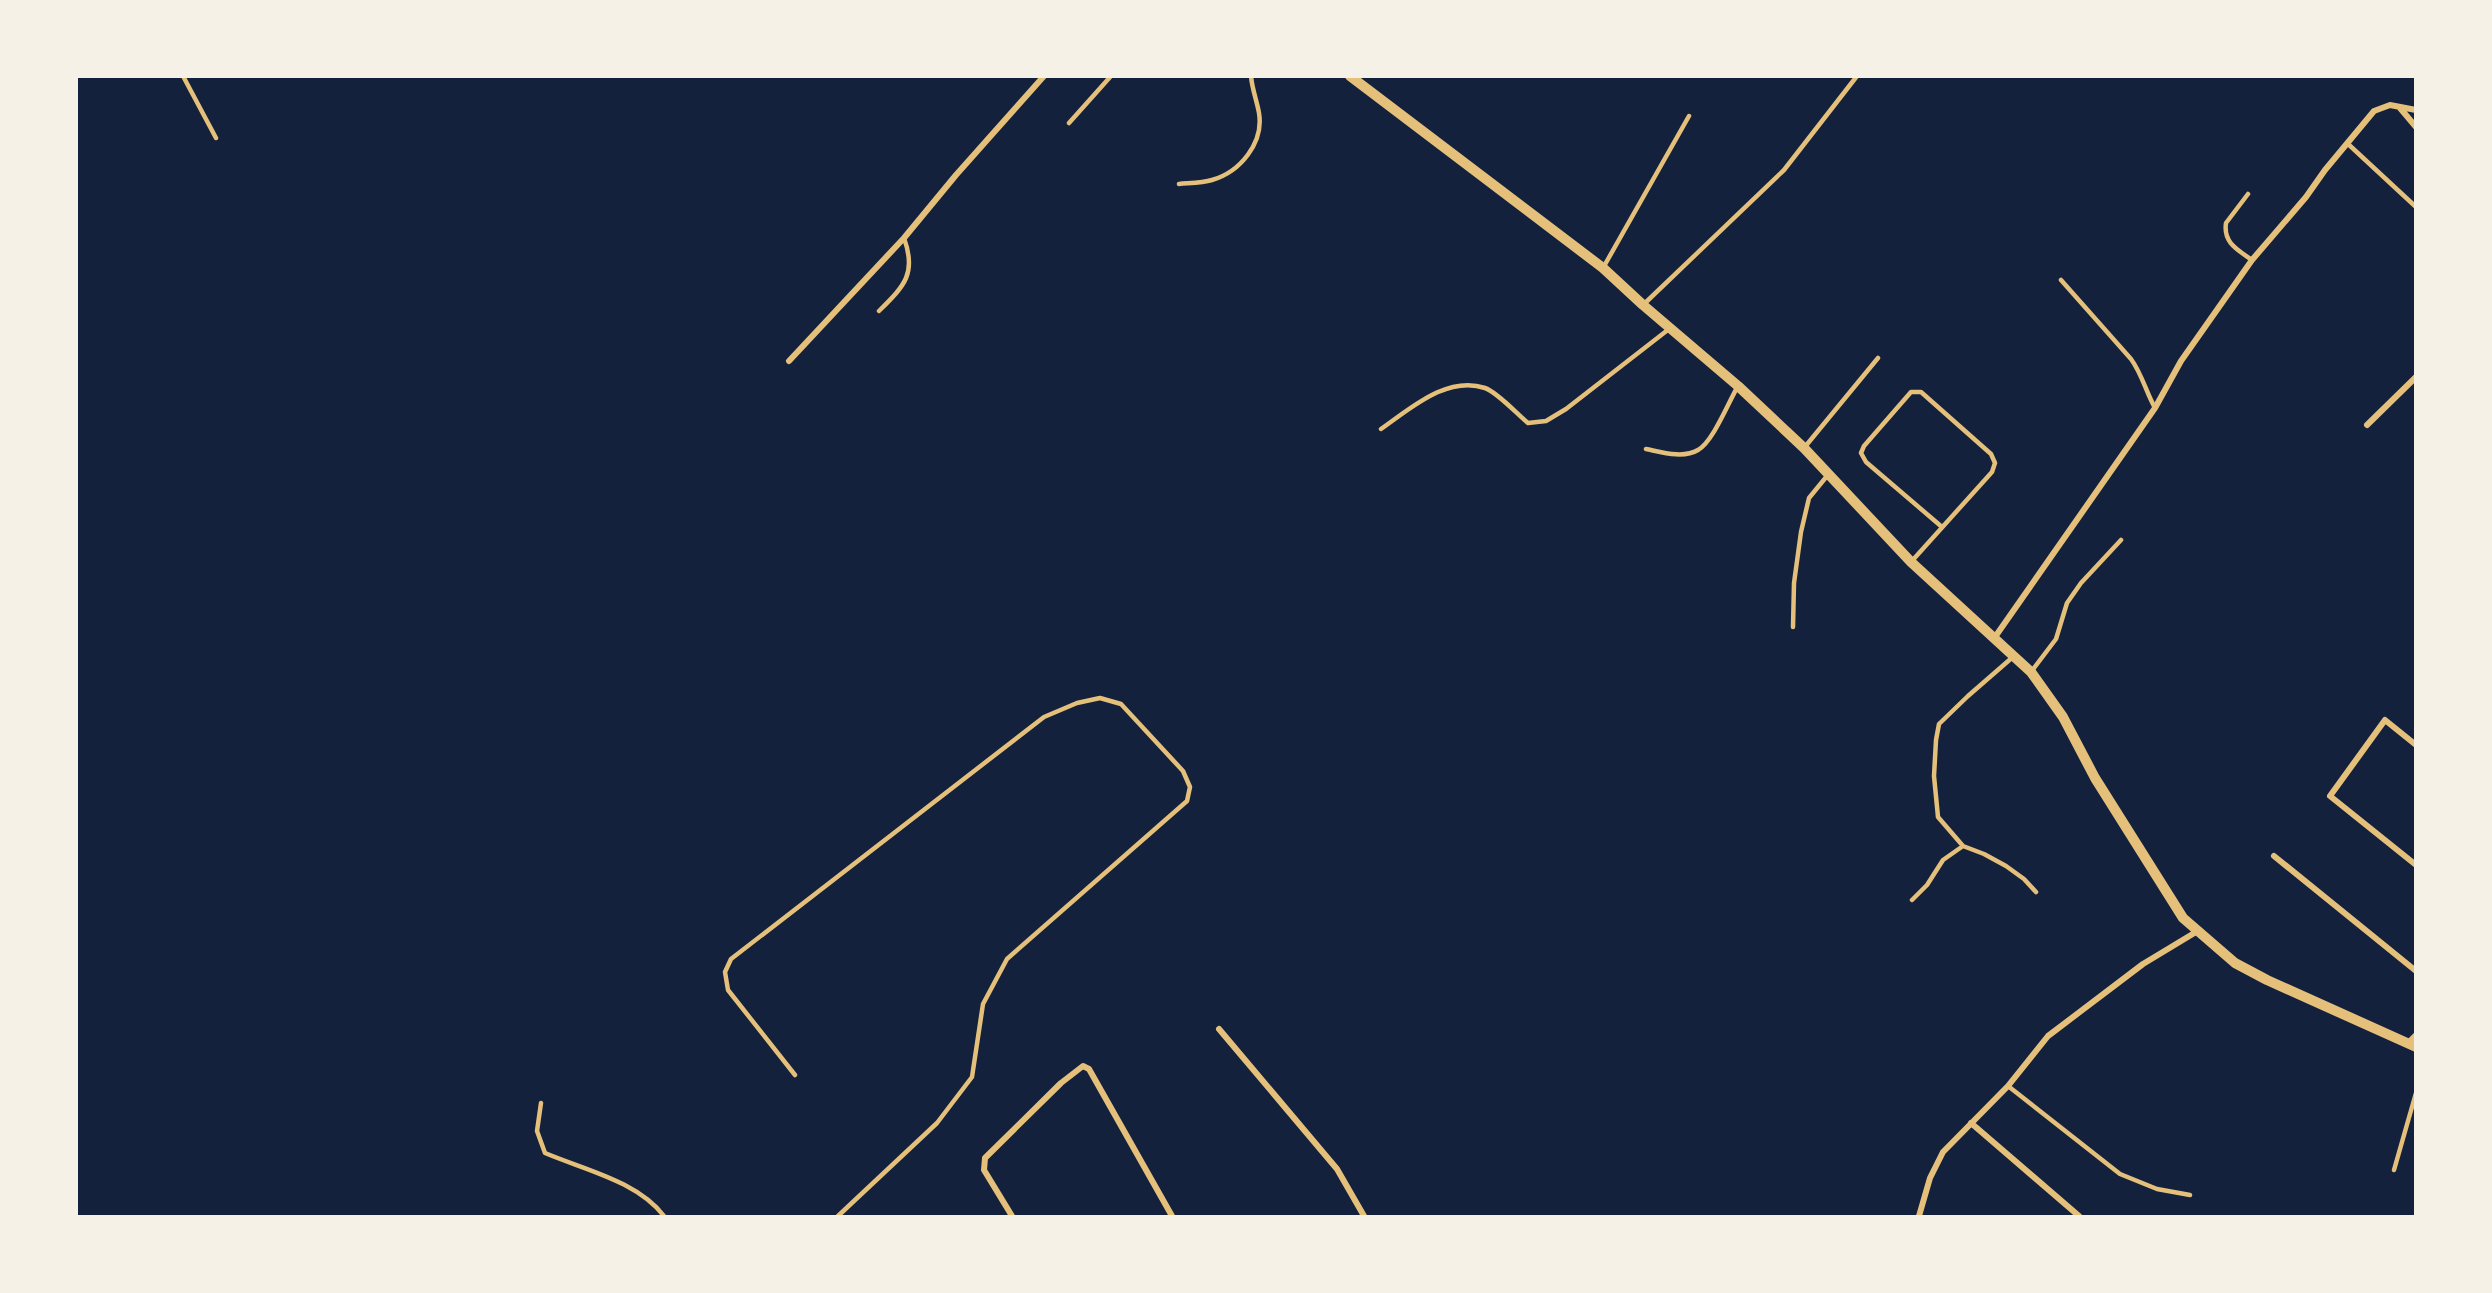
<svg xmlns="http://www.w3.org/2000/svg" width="2492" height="1293" font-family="Montserrat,sans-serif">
	<rect width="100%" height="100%" fill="#14213d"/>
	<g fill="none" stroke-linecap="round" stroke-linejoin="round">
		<!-- service -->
		<path stroke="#e5c07b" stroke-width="4.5" d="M183,76L216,138
			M1069,123L1111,76
			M2347,143L2416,207
			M1179,184C1190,183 1202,183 1212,180C1240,172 1264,143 1259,113C1257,101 1252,89 1251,76
			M2248,194L2226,223C2223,243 2238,250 2252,260
			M1603,268L1689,116
			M2061,280L2131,359C2142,374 2146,392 2155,408
			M1643,305L1784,170L1857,76
			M879,311C904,286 917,274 904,238
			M1381,429C1410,409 1447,375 1485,388C1497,392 1517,414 1528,423L1546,421L1566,409L1669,329
			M1804,448L1878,358
			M1646,449C1661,452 1683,459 1698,450C1713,442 1729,401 1738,386
			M1911,562L1992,472L1995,463L1991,454L1921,392H1911L1864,446L1861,453L1866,462L1942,527
			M1793,627L1794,583L1801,532L1809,498L1827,476
			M2014,656L1968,696L1939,724L1936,740L1934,776L1938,817L1963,846L1984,854L2006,866L2024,879L2036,892
			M2031,672L2056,639L2067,603L2081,583L2121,540
			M1912,900L1927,885L1943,860L1963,846
			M795,1075L728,990L725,972L731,959L1044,717L1077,703L1100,698L1121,704L1183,771L1190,787L1187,801L1007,959L983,1004L972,1077L937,1123L838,1216
			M2008,1086L2120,1174L2157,1189L2190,1195
			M541,1103L537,1131L545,1153C585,1170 637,1181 664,1216
			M2394,1170L2416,1093"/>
		<!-- minor -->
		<path stroke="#e5c07b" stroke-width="6" d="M2400,108L2416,127
			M789,361L904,238L956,175L1044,76
			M2367,425L2416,377
			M1995,637L2155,408L2181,361L2252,260L2306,197L2325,170L2374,111L2390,105L2416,110
			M2416,745L2385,720L2330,796L2416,865
			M2274,856L2416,971
			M1219,1029L1337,1169L1364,1216
			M2408,1043L2416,1035
			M1971,1123L2079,1216
			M1012,1216L984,1170L985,1158L1061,1083L1083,1066L1089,1069L1172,1216
			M1919,1216L1930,1178L1943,1152L2008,1086L2048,1036L2143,964L2196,932"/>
		<!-- tertiary -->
		<path stroke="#e5c07b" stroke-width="10" d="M1350,76L1603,268L1643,305L1738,386L1804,448L1911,562L2031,672L2063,717L2095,778L2183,918L2235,963L2267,980L2416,1047"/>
	</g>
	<!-- border -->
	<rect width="2492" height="1293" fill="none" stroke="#f6f1e7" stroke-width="156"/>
</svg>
